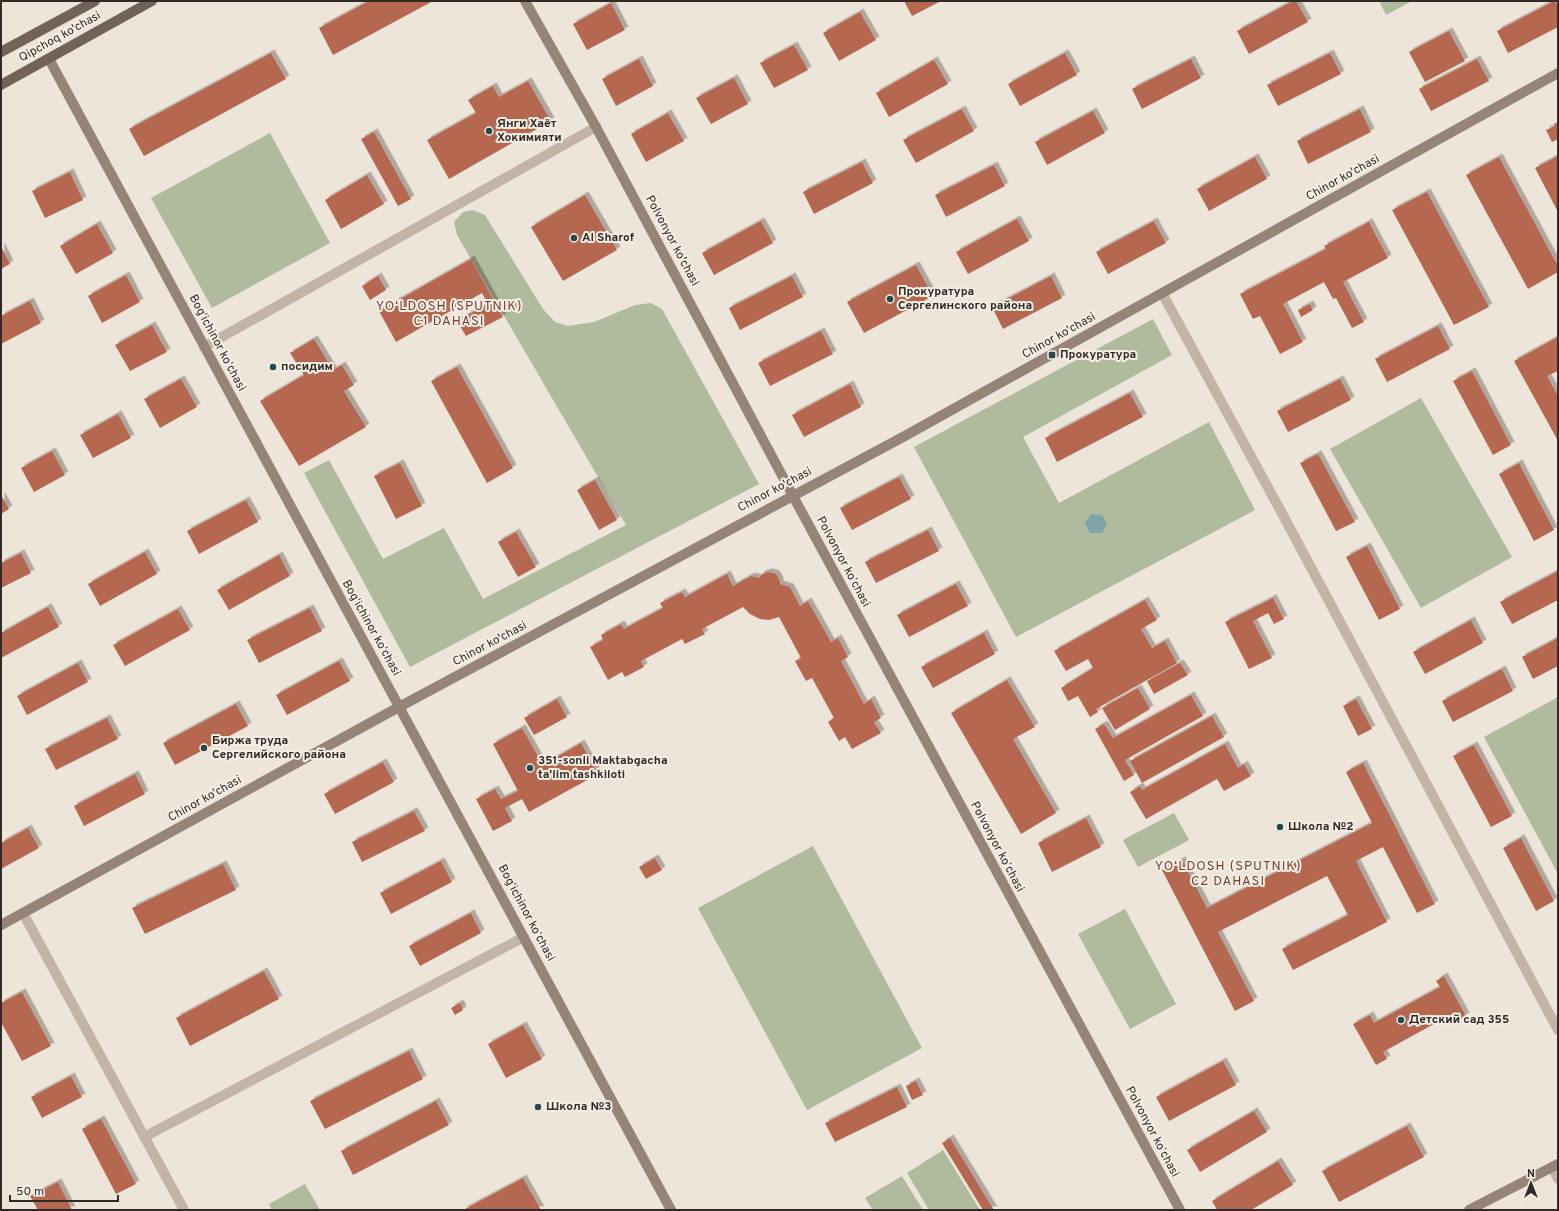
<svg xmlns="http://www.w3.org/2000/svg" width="1559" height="1211" font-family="Overpass,sans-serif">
	<defs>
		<filter id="shadow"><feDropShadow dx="3.5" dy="-3.5" stdDeviation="0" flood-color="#0004"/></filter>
	</defs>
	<rect width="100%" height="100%" fill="#ede4da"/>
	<!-- green -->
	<path fill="#b0ba9c" d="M1379,1H1412L1386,15Z
		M270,133L330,243L212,308L151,198Z
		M473,210L485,215L543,309L555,322L568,326L594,322L635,305L651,303L662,309L759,484L410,667L304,473L329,460L383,559L444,528L483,599L626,525L457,235L454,222L463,212Z
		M1153,319L1172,355L1023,437L1059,503L1209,422L1255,510L1016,637L914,447Z
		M1421,398L1512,557L1421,608L1330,449Z
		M1558,697V874L1484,737Z
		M1174,813L1189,840L1138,867L1123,840Z
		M813,846L922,1048L807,1110L698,908Z
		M1125,909L1176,1004L1130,1029L1078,934Z
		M943,1150L980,1210H929L907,1173Z
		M902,1176L923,1210H873L865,1198Z
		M305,1184L320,1210H272L269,1204Z"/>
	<!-- water -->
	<path fill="#7da4a6" d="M1091,514L1102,515L1107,524L1102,533H1090L1085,523Z"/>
	<!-- building -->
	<path fill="#b56850" filter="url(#shadow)" d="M369,1H433L333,55L319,28Z
		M904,1H941L912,16Z
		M1293,1H1296L1308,22L1249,54L1237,31Z
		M1554,1H1555L1558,7V27L1508,53L1497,31Z
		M611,3L625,30L587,50L573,24Z
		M860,12L876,40L839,61L823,33Z
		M1449,31L1465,61L1425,82L1409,52Z
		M794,45L808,70L774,88L760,63Z
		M271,53L286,79L144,156L129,129Z
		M1065,53L1077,75L1020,106L1008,84Z
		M1330,53L1341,74L1278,106L1267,85Z
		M639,59L653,86L616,106L602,79Z
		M1191,59L1201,78L1142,109L1132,89Z
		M1477,59L1489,81L1431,111L1419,89Z
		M934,60L948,84L889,117L876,93Z
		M734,78L748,104L711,124L696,98Z
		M528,81L551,121L449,179L427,140L476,113L468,100L493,86L499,97Z
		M962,109L974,131L916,163L903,140Z
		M1360,109L1371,132L1308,164L1297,141Z
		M1093,111L1105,133L1047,165L1035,142Z
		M668,113L684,141L646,162L631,134Z
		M1558,122V139L1552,142L1546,130L1555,126L1554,124Z
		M374,132L411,199L398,206L361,139Z
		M1558,156V212L1535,168Z
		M1255,157L1267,179L1209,211L1197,189Z
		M1499,157L1558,266V272L1528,289L1466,175Z
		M862,162L873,183L814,214L803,192Z
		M994,165L1005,186L946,217L935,195Z
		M70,172L83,200L45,218L32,191Z
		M367,175L384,204L341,229L325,200Z
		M1427,192L1489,307L1454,325L1392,210Z
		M585,195L617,250L563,281L531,227Z
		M1017,219L1029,241L968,274L956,252Z
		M761,221L773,243L714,275L702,253Z
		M1154,221L1166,243L1108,274L1096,252Z
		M1369,222L1388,258L1343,282L1364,322L1352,328L1336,298L1333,299L1324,282L1283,304L1303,342L1280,354L1260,316L1253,319L1240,294L1326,249L1324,246Z
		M97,224L113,253L76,274L60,246Z
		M1,246L10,264L1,269Z
		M471,259L503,317L466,336L457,321L488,304L482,293L396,342L379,311Z
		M916,265L933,296L864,333L847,302Z
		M126,275L140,302L102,323L88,296Z
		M378,276L386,290L370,300L362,286Z
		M792,276L803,297L740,330L729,308Z
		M1051,276L1062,298L1003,329L992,307Z
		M30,301L41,323L1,344V316Z
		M1310,304L1313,310L1301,317L1298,310Z
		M152,325L167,352L130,371L115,345Z
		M1438,326L1450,349L1387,382L1375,359Z
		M821,331L833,354L770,386L758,363Z
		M1558,337V371L1547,376L1558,396V441L1514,361Z
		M314,339L333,370L342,365L354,385L344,391L366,427L299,466L260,401L304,375L290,353Z
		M457,367L513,468L487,483L431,381Z
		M1472,371L1511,445L1493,455L1453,381Z
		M181,379L197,407L160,428L144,399Z
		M1340,379L1351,400L1288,432L1277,411Z
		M850,384L861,407L804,437L792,415Z
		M1130,393L1143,417L1057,462L1045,438Z
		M118,414L131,438L93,458L80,435Z
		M52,451L65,475L34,492L21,468Z
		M1318,454L1355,522L1336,531L1300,463Z
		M400,463L422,506L396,519L374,476Z
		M1519,463L1554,530L1534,541L1499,474Z
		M899,477L911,499L852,530L840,508Z
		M595,480L617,520L599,530L577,490Z
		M1,495L9,509L1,514Z
		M246,500L258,522L199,554L187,531Z
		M928,530L939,551L876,583L865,562Z
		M516,532L536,567L518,577L498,542Z
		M1367,546L1400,609L1379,620L1346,557Z
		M145,552L157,574L100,606L88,584Z
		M21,553L31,573L1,588V563Z
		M279,555L290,576L229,610L217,590Z
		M1558,571V600L1512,624L1500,602Z
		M768,572L774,573L777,575L780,581V584L790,587L800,606L808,601L831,642L838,638L848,657L841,661L864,704L871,699L881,718L874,722L881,733L852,749L845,737L839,741L828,722L834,718L812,678L806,681L795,661L801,658L779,617L769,620L760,619L750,614L743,607L702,629L705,634L685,644L682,639L641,661L644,667L625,677L622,672L608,680L590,647L603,640L601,635L621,624L624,629L663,608L660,603L682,592L685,597L727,574L733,586L751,576L759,578L762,574Z
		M956,584L968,606L909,637L897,615Z
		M1273,598L1284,619L1274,624L1268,613L1253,621L1272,658L1249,669L1225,622Z
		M1145,600L1157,620L1141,629L1152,648L1165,641L1177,663L1096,709L1098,712L1090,717L1078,696L1068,701L1061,688L1093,668L1088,659L1066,671L1054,651Z
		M48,607L59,627L1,658V633Z
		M310,608L322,631L259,663L247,640Z
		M178,609L190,630L125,666L113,645Z
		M1471,620L1483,643L1425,674L1413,652Z
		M984,633L995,654L933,688L921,667Z
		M1558,638V666L1533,679L1522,657Z
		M339,661L350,681L287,715L276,695Z
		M78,663L88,682L27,715L17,696Z
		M1180,663L1188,675L1154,694L1147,681Z
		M1502,669L1513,691L1453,722L1442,701Z
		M1007,680L1035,727L1013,739L1056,813L1021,834L951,713Z
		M1138,688L1150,709L1115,730L1102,708Z
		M1191,695L1203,716L1125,760L1134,775L1124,781L1095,729L1104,724L1113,738Z
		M557,699L567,717L534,735L524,718Z
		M1356,699L1372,729L1358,736L1343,706Z
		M236,704L248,726L175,765L163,743Z
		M1212,716L1224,737L1142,783L1130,761Z
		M107,718L118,739L56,770L45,749Z
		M522,728L543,765L581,743L598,774L529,812L522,799L505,808L512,821L493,831L476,799L495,789L501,799L518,791L493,744Z
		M1225,744L1238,768L1244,764L1251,776L1224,791L1217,779L1146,819L1130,792L1140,786L1142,790Z
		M1474,745L1512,816L1491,827L1453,756Z
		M383,762L394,782L335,814L324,794Z
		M1363,763L1435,904L1417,913L1383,847L1356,861L1387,922L1293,970L1282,949L1348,915L1327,876L1218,932L1254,1001L1235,1011L1162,870L1182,860L1207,908L1372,823L1346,772Z
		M135,774L145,794L84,826L74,806Z
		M414,811L425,831L362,862L352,842Z
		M1086,818L1101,847L1052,872L1038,843Z
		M28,828L39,848L1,869V843Z
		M1521,838L1554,901L1536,911L1503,848Z
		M655,858L662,870L646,879L639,867Z
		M441,861L452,882L391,914L380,893Z
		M223,864L236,890L145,934L132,908Z
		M471,913L481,933L420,966L409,946Z
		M264,971L279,999L190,1046L176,1018Z
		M1444,976L1466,1016L1458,1020L1454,1013L1383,1052L1387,1059L1376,1065L1353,1024L1370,1015L1374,1023L1440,987L1436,981Z
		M22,992L51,1046L22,1061L1,1022V1003Z
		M460,1003L463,1010L455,1015L451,1008Z
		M523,1025L542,1059L506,1078L488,1044Z
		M409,1051L423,1079L325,1129L310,1101Z
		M1223,1061L1236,1085L1169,1121L1156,1097Z
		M71,1076L82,1097L42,1118L31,1097Z
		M916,1081L923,1095L912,1100L906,1086Z
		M897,1087L907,1107L835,1142L825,1123Z
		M436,1101L449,1125L353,1175L341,1151Z
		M1254,1111L1267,1132L1200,1172L1187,1150Z
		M101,1119L136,1184L116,1194L82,1129Z
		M1407,1126L1424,1157L1339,1202L1322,1171Z
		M950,1138L994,1210H983L942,1143Z
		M1278,1161L1293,1185L1251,1210H1217L1212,1201Z
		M523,1178L541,1210H463Z
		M58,1182L72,1210H38L30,1196Z"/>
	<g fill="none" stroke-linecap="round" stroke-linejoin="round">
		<!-- street -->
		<path stroke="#c3b4a7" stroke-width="10" d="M1162,293L1284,517L1558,1030
			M204,347L596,127
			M23,913L184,1210
			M144,1137L524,937
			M1552,1167L1558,1179"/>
		<!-- secondary -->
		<path stroke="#968479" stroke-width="10" d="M525,1L596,127L793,496L1180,1210
			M49,59L671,1210
			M1,925L399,707L903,437L1558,73
			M1469,1210L1558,1164"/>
		<!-- primary -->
		<path stroke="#71625a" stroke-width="10" d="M1,52L95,1
			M1,85L152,1"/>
	</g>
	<!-- markers -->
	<g fill="#224a4d" stroke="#f6eee5" stroke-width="1.5">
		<circle cx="489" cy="131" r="4"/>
		<circle cx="574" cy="238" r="4"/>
		<circle cx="890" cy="299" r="4"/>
		<rect x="1048" y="351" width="8" height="8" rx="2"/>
		<circle cx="273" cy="367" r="4"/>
		<circle cx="204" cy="748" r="4"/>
		<circle cx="530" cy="768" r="4"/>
		<circle cx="1280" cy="827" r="4"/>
		<circle cx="1401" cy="1020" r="4"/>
		<circle cx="538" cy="1107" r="4"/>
	</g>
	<g text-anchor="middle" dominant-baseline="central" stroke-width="4" stroke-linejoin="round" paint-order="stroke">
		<!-- street labels -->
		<g font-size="12" fill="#312a27" stroke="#f6eee5">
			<text transform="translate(60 37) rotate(-29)">Qipchoq ko'chasi</text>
			<text transform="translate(1343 178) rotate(-29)">Chinor ko'chasi</text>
			<text transform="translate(672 241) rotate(62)">Polvonyor ko'chasi</text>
			<text transform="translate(1059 336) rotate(-29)">Chinor ko'chasi</text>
			<text transform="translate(217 343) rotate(62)">Bogʻichinor koʻchasi</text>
			<text transform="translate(775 490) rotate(-28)">Chinor ko'chasi</text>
			<text transform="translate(843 562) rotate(62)">Polvonyor koʻchasi</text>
			<text transform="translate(371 628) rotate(61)">Bogʻichinor koʻchasi</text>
			<text transform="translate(490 644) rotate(-28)">Chinor ko'chasi</text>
			<text transform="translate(205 799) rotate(-29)">Chinor ko'chasi</text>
			<text transform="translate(997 847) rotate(62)">Polvonyor koʻchasi</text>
			<text transform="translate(526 913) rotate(62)">Bogʻichinor koʻchasi</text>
			<text transform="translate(1152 1132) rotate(62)">Polvonyor koʻchasi</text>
		</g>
		<!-- poi labels -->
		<g font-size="12" font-weight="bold" fill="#312a27" stroke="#f6eee5" text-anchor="start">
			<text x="497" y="124">Янги Хаёт<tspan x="497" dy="14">Хокимияти</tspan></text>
			<text x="582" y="238">Al Sharof</text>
			<text x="898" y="292">Прокуратура<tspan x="898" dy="14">Сергелинского района</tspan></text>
			<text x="1060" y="355">Прокуратура</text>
			<text x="281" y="367">посидим</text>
			<text x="212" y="741">Биржа труда<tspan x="212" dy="14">Сергелийского района</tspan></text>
			<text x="538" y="761">351-sonli Maktabgacha<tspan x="538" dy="14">ta'lim tashkiloti</tspan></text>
			<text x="1288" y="827">Школа №2</text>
			<text x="1409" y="1020">Детский сад 355</text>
			<text x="546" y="1107">Школа №3</text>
		</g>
		<!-- neighbourhood labels -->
		<g font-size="13" letter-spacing="1" fill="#753d2b" stroke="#f6eee5">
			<text x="449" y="307">YO‘LDOSH (SPUTNIK)<tspan x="449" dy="15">C1 DAHASI</tspan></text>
			<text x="1228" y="867">YO‘LDOSH (SPUTNIK)<tspan x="1228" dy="15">C2 DAHASI</tspan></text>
		</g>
	</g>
	<!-- border -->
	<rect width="1559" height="1211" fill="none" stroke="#312a27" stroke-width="4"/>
	<!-- north arrow -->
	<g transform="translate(1531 1183)" stroke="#f6eee5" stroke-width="3" paint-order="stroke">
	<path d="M0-3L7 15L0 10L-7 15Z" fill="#312a27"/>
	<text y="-6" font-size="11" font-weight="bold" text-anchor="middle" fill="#312a27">N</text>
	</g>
	<!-- scale -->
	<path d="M10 1195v6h108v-6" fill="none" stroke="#312a27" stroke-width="2"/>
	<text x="16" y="1195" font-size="12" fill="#312a27" stroke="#f6eee5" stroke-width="3" paint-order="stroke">50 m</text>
</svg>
